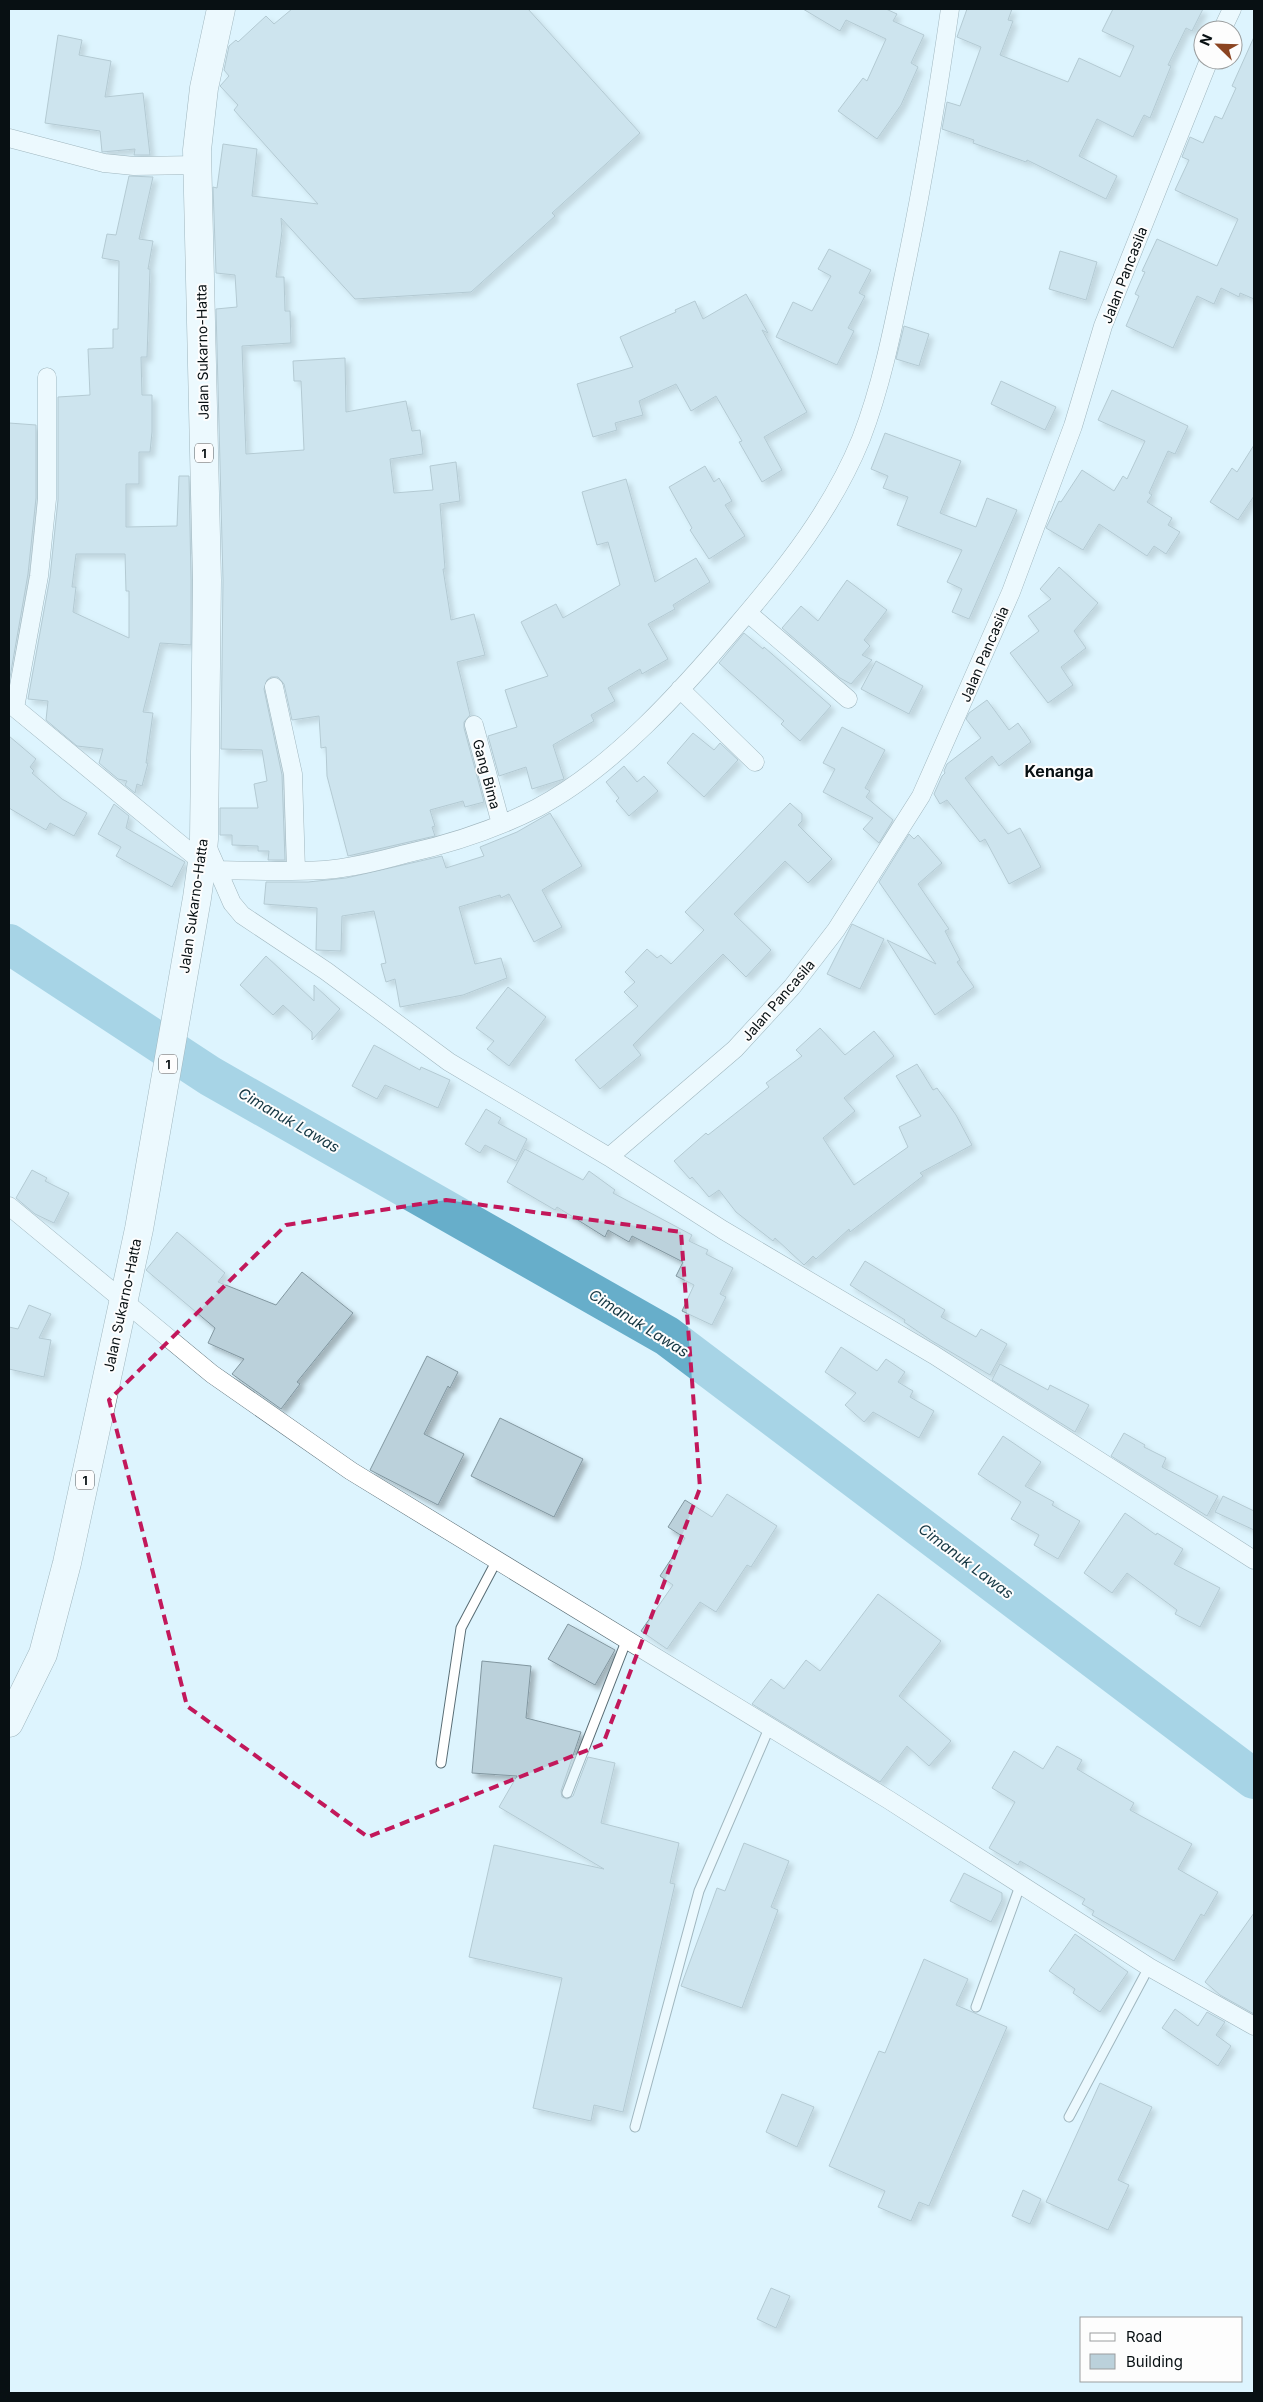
<svg xmlns="http://www.w3.org/2000/svg" width="1263" height="2402" font-family="Inter,sans-serif">
	<defs>
		<filter id="shadow"><feDropShadow dx="4.5" dy="4.5" stdDeviation="2.5" flood-color="#0004"/></filter>
	</defs>
	<rect width="100%" height="100%" fill="#ddf4fe"/>
	<g fill="none" stroke-linecap="round" stroke-linejoin="round">
		<!-- river -->
		<path stroke="#67aeca" stroke-width="40" d="M9,944L210,1076L667,1336L1254,1779"/>
	</g>
	<!-- building -->
	<path fill="#bbd1db" stroke="#8297a0" fill-rule="evenodd" filter="url(#shadow)" d="M292,9H528L640,133L552,213L555,216L471,292L355,299L281,218L282,231L276,277H284L285,311H290L291,343L242,346L246,454L304,450L301,381H294L293,361L345,358L346,412L406,401L412,431L420,430L423,454L390,459L394,493L433,490L430,466L456,462L460,501L440,504L445,569H443L451,620L474,614L485,655L457,662L470,715L464,722V728L484,802L465,807L463,801L430,810L435,826L432,827L435,836L348,856L327,776L326,747L321,748L319,716L292,720L284,684L278,677H271L267,680L264,689L282,775L285,860H268L269,851H258V846L232,845V835H220V808H258L254,784L267,781L262,750L221,749L223,580L216,309L237,307L235,275L216,273L213,187L217,188L223,144L257,149L252,196L318,204L234,110L238,105L220,86L229,76L224,70L229,46L236,40L238,42L266,16L274,24Z
		M803,9H886L897,14L893,21L924,35L911,63L918,67L901,105L877,139L838,111L863,78L867,81L886,39L846,20L840,31Z
		M967,9H1012L1008,20L1013,21L1000,55L1068,82L1079,58L1120,77L1134,46L1102,31L1113,9H1203L1192,31L1186,28L1168,65L1171,66L1150,118L1144,115L1133,137L1097,119L1079,156L1117,176L1106,199L1027,160L1026,162L973,143L974,140L942,129L947,102L960,106L981,47L957,37Z
		M58,35L82,40L79,55L111,61L105,97L143,93L150,155H134L135,149L102,152L100,131L45,123Z
		M1254,37V299L1240,293L1239,297L1221,288L1214,304L1197,296L1173,348L1126,326L1139,296L1135,294L1145,272L1142,271L1157,239L1217,266L1238,219L1175,190L1189,160L1182,157L1190,137L1203,143L1215,116L1222,119L1236,88L1232,86Z
		M129,176L153,177L139,239L153,241L148,269H150L147,357H141L142,395H152V432L150,452H139V484H126V527L177,526L179,476H189L191,580V645L160,643L143,712L153,713L146,763H148L142,786L137,784L135,793L125,785L127,781L118,779L99,763L103,749L77,746L46,720L48,701L28,699L50,577L58,500V397L90,395L88,349L113,348V329H118L119,261L102,258L107,234L116,235ZM76,554H125L126,591H129V638L73,612L76,587H72Z
		M829,249L871,270L859,293L865,296L848,328L854,331L837,365L776,337L793,302L812,311L831,276L818,269Z
		M1060,251L1097,262L1086,300L1049,289Z
		M746,294L768,333L762,330L807,412L764,437L782,470L762,482L739,442L742,441L716,396L691,411L676,384L639,401L643,415L615,423L617,430L593,437L577,384L633,367L620,337L676,312L675,310L695,301L703,319Z
		M904,326L929,334L919,366L896,359Z
		M1001,381L1056,407L1045,430L991,404Z
		M1112,390L1188,426L1175,454L1168,451L1149,493L1152,495L1147,502L1172,518L1168,525L1180,532L1166,554L1154,546L1147,556L1099,524L1083,550L1046,528L1059,501L1061,502L1082,470L1114,491L1123,476L1127,479L1145,441L1098,420Z
		M9,423L36,425V498L28,574L9,683Z
		M885,433L961,461L940,513L976,527L987,498L1017,510L969,619L952,612L962,589L947,582L962,550L897,525L908,497L883,488L888,476L871,469Z
		M1254,445V496L1238,520L1210,502L1232,468L1237,472Z
		M705,466L714,482L719,478L732,501L725,505L745,536L709,559L690,530L692,528L669,487Z
		M626,479L655,582L696,558L710,582L673,605L675,609L648,624L668,659L642,674L640,669L608,688L615,701L591,715L594,721L553,745L564,779L532,789L526,767L499,776L488,736L517,727L505,690L548,676L521,622L556,604L563,618L620,585L608,542L597,545L582,492Z
		M1059,567L1098,603L1074,631L1086,648L1061,667L1073,685L1048,703L1010,653L1039,631L1028,616L1051,599L1040,589Z
		M847,580L887,610L864,640L870,646L862,655L872,660L851,684L840,678L782,628L801,606L818,621Z
		M744,633L763,649L764,647L831,706L800,741L781,724L784,721L719,663Z
		M876,661L923,686L909,714L861,689Z
		M987,700L1009,730L1018,723L1031,742L999,766L992,756L965,778L1008,834L1020,828L1041,867L1009,884L985,839L980,842L947,800L940,804L934,794L942,776L945,773L944,771L947,764L981,738L966,719L969,713Z
		M842,727L885,750L865,788L870,791L866,797L893,820L879,843L863,829L873,818L823,792L835,769L823,763Z
		M693,733L714,750L720,743L738,760L704,797L667,763Z
		M9,736L36,759L30,767L34,771L32,773L62,799L87,813L74,836L50,823L46,830L9,808Z
		M624,766L637,782L644,776L658,791L629,816L616,801L619,798L606,782Z
		M790,803L802,814V821L798,825L832,859L808,883L785,861L734,914L771,950L746,977L723,954L633,1045L641,1055L600,1089L575,1060L638,1006L624,992L635,982L625,972L647,949L657,958L661,955L671,964L704,930L685,912Z
		M114,804L129,816L126,828L185,862L172,887L116,856L121,847L98,834Z
		M550,813L582,866L542,890L562,927L534,942L509,894L501,898L500,895L459,907L475,964L501,958L507,978L463,995L400,1007L395,979L386,982L381,964L386,963L374,911L342,916L341,951L316,950L317,908L264,904L266,882H308L346,878L442,856L446,868L484,856L480,847L517,832Z
		M909,834L914,839L918,835L942,863L918,884L949,929L945,931L960,960L957,962L974,987L935,1015L887,940L936,964L879,882Z
		M852,924L884,939L860,989L827,974Z
		M266,956L314,1001V985L340,1009L312,1040V1032L283,1005L273,1015L240,985Z
		M508,987L546,1017L509,1066L487,1049L494,1041L476,1028Z
		M820,1028L845,1055L874,1031L894,1056L844,1098L855,1111L823,1138L854,1185L908,1147L899,1127L921,1116L896,1076L917,1064L933,1090L937,1088L956,1115L972,1145L920,1173L923,1176L850,1232L849,1229L816,1259L813,1256L804,1265L775,1238L773,1241L736,1212L719,1190L709,1197L692,1177L690,1179L674,1161L706,1133L708,1135L769,1087L766,1083L802,1056L796,1050Z
		M374,1045L420,1070L421,1067L450,1080L438,1108L385,1085L377,1099L352,1086Z
		M486,1109L501,1118L498,1123L527,1139L516,1161L485,1145L480,1153L465,1144Z
		M525,1149L583,1180L589,1171L615,1190L613,1193L692,1235L689,1241L708,1250L706,1254L733,1268L720,1294L726,1297L712,1325L682,1311L694,1285L676,1276L683,1262L632,1236L629,1242L608,1230L605,1237L557,1207L555,1210L507,1182Z
		M32,1170L47,1178L45,1181L69,1193L54,1223L35,1214L16,1198Z
		M177,1232L225,1273L218,1282L276,1305L302,1272L353,1313L297,1382L300,1384L281,1409L232,1374L244,1359L208,1343L215,1328L146,1270Z
		M865,1261L945,1310L941,1317L976,1337L981,1329L1007,1344L990,1375L932,1341L904,1322L905,1320L850,1285Z
		M29,1305L51,1314L39,1338L51,1340L44,1377L9,1369V1327L18,1329Z
		M841,1347L877,1371L886,1359L905,1372L898,1382L913,1391L910,1397L934,1411L919,1438L873,1412L864,1422L845,1405L856,1393L825,1372Z
		M427,1356L458,1372L450,1388L448,1386L424,1434L464,1454L438,1505L370,1470Z
		M1000,1364L1048,1390L1050,1385L1089,1405L1075,1432L992,1380Z
		M500,1418L583,1459L554,1517L471,1476Z
		M1124,1433L1145,1445L1144,1447L1166,1458L1162,1467L1218,1496L1207,1516L1111,1456Z
		M1003,1436L1041,1462L1025,1486L1054,1502L1052,1505L1080,1521L1058,1559L1034,1545L1039,1535L1011,1519L1021,1502L978,1474Z
		M727,1494L777,1526L751,1567L747,1565L716,1612L700,1602L667,1649L641,1631L673,1585L660,1576L685,1538L668,1527L685,1500L712,1517Z
		M1223,1496L1254,1511V1530L1215,1512Z
		M1125,1513L1156,1535L1157,1533L1183,1549L1174,1564L1220,1588L1200,1627L1175,1614L1177,1610L1127,1573L1112,1593L1084,1573Z
		M878,1594L941,1641L899,1696L951,1741L929,1766L907,1746L880,1782L752,1704L771,1679L784,1689L806,1660L820,1671Z
		M568,1624L615,1650L595,1685L548,1659Z
		M482,1661L531,1666L526,1718L581,1732L561,1791L562,1797L567,1799L573,1796L588,1757L615,1763L601,1823L679,1843L670,1883L675,1884L623,2112L594,2105L591,2121L533,2108L562,1978L469,1957L494,1845L604,1869L499,1807L517,1776L472,1773Z
		M1057,1746L1082,1760L1077,1769L1134,1803L1130,1810L1192,1844L1178,1869L1218,1892L1204,1916L1201,1914L1174,1961L1092,1915L1094,1911L1082,1904L1085,1899L1020,1861L1018,1865L989,1848L1015,1802L992,1788L1014,1751L1043,1769Z
		M744,1843L789,1861L771,1907L778,1910L742,2008L681,1986L717,1888L725,1891Z
		M964,1873L1002,1893V1900L991,1922L950,1901Z
		M1254,1913V2014L1220,1995L1205,1982Z
		M1075,1934L1128,1972L1100,2012L1073,1993L1075,1989L1049,1971Z
		M924,1959L968,1979L956,2005L1007,2027L929,2206L919,2202L911,2221L878,2207L885,2191L829,2166L879,2051L885,2053Z
		M1175,2009L1198,2026L1207,2012L1225,2022L1216,2035L1231,2046L1218,2066L1162,2028Z
		M1100,2083L1152,2107L1118,2180L1129,2185L1108,2230L1046,2202Z
		M782,2094L814,2107L797,2147L766,2132Z
		M1023,2190L1041,2199L1030,2224L1012,2216Z
		M771,2288L790,2296L776,2328L757,2319Z"/>
	<g fill="none" stroke-linecap="round" stroke-linejoin="round">
		<defs>
			<path id="service" d="M441,1763L461,1628L497,1560
				M567,1793L627,1639
				M976,2007L1020,1886
				M1069,2117L1149,1967
				M635,2127L699,1891L770,1726"/>
			<path id="minor" d="M1222,30L1232,9
				M9,138L104,163L134,166L198,165
				M748,613L848,699
				M274,687L293,774L296,870
				M680,689L755,762
				M9,703L202,862
				M15,708L39,576L47,499V377
				M474,725L501,824
				M207,846L232,903L242,915L326,971L449,1062L609,1157L723,1230L934,1355L1254,1560
				M216,870C251,871 288,872 324,870C352,868 379,861 405,854C450,844 496,829 537,808C613,768 684,688 738,624C786,568 833,508 861,439C881,387 892,333 903,279C922,190 937,99 950,9
				M609,1157L735,1049L792,987L836,930L921,796L1011,592L1073,426L1103,326L1209,60
				M9,1206L212,1374L351,1471L889,1800L1149,1967L1254,2026"/>
			<path id="trunk" d="M9,1723L43,1654L67,1563L139,1229L197,898L202,862L204,839L207,580L197,150L204,88L221,9"/>
		</defs>
		<!-- service casing -->
		<use href="#service" stroke="#586c74" stroke-width="11"/>
		<!-- minor casing -->
		<use href="#minor" stroke="#586c74" stroke-width="19"/>
		<!-- trunk casing -->
		<use href="#trunk" stroke="#586c74" stroke-width="29"/>
		<!-- service -->
		<use href="#service" stroke="#fff" stroke-width="9"/>
		<!-- minor -->
		<use href="#minor" stroke="#fff" stroke-width="18"/>
		<!-- trunk -->
		<use href="#trunk" stroke="#fff" stroke-width="28"/>
	</g>
	<!-- marked area -->
	<path d="M0 0H1263V2402H0ZM446,1200L681,1232L700,1488L603,1744L368,1837L187,1706L109,1400L286,1225Z" fill="#ddf4fe" fill-opacity=".55" fill-rule="evenodd"/>
	<path fill="none" stroke="#c2185b" stroke-width="4" stroke-dasharray="10 6" stroke-linejoin="round" d="M446,1200L681,1232L700,1488L603,1744L368,1837L187,1706L109,1400L286,1225Z"/>
	<g text-anchor="middle" dominant-baseline="central" stroke-width="4" stroke-linejoin="round" paint-order="stroke">
		<!-- shield labels -->
		<g fill="#fdfdfd" stroke="#525759" stroke-width="1">
			<rect x="195" y="443.5" width="18" height="19" rx="4"/>
			<rect x="159" y="1054.5" width="18" height="19" rx="4"/>
			<rect x="76" y="1470.5" width="18" height="19" rx="4"/>
		</g>
		<g font-size="12" font-weight="bold" fill="#081013">
			<text x="204" y="453">1</text>
			<text x="168" y="1064">1</text>
			<text x="85" y="1480">1</text>
		</g>
		<!-- street labels -->
		<g font-size="14" fill="#081013" stroke="#fdfdfd">
			<text transform="translate(1124 275) rotate(-69)">Jalan Pancasila</text>
			<text transform="translate(202 352) rotate(-91)">Jalan Sukarno-Hatta</text>
			<text transform="translate(984 654) rotate(-67)">Jalan Pancasila</text>
			<text transform="translate(487 774) rotate(75)">Gang Bima</text>
			<text transform="translate(193 906) rotate(-82)">Jalan Sukarno-Hatta</text>
			<text transform="translate(778 1000) rotate(-49)">Jalan Pancasila</text>
			<text transform="translate(122 1305) rotate(-78)">Jalan Sukarno-Hatta</text>
		</g>
		<!-- water labels -->
		<g font-size="15" font-style="italic" fill="#153743" stroke="#fdfdfd">
			<text transform="translate(289 1120) rotate(30)">Cimanuk Lawas</text>
			<text transform="translate(639 1323) rotate(32)">Cimanuk Lawas</text>
			<text transform="translate(966 1561) rotate(37)">Cimanuk Lawas</text>
		</g>
		<!-- quarter labels -->
		<g font-size="16" font-weight="bold" fill="#081013" stroke="#fdfdfd">
			<text x="1059" y="771">Kenanga</text>
		</g>
	</g>
	<!-- border -->
	<rect width="1263" height="2402" fill="none" stroke="#081013" stroke-width="20"/>
	<!-- legend -->
	<rect x="1080" y="2317" width="162" height="65" fill="#fdfdfd" stroke="#9b9e9f"/>
	<rect x="1090" y="2333" width="25" height="8" fill="#ffffff" stroke="#9b9e9f"/>
	<text x="1126" y="2342" font-size="15" fill="#081013">Road</text>
	<rect x="1090" y="2354" width="25" height="15" fill="#bbd1db" stroke="#9b9e9f"/>
	<text x="1126" y="2367" font-size="15" fill="#081013">Building</text>
	<!-- north arrow -->
	<g transform="translate(1218 45) rotate(293)"><circle r="24" fill="#fdfdfd" stroke="#9b9e9f"/>
	<path d="M0-4L9 19L0 12L-9 19Z" fill="#8b4421"/>
	<text y="-8" font-size="14" font-weight="bold" text-anchor="middle" fill="#081013">N</text>
	</g>
</svg>
